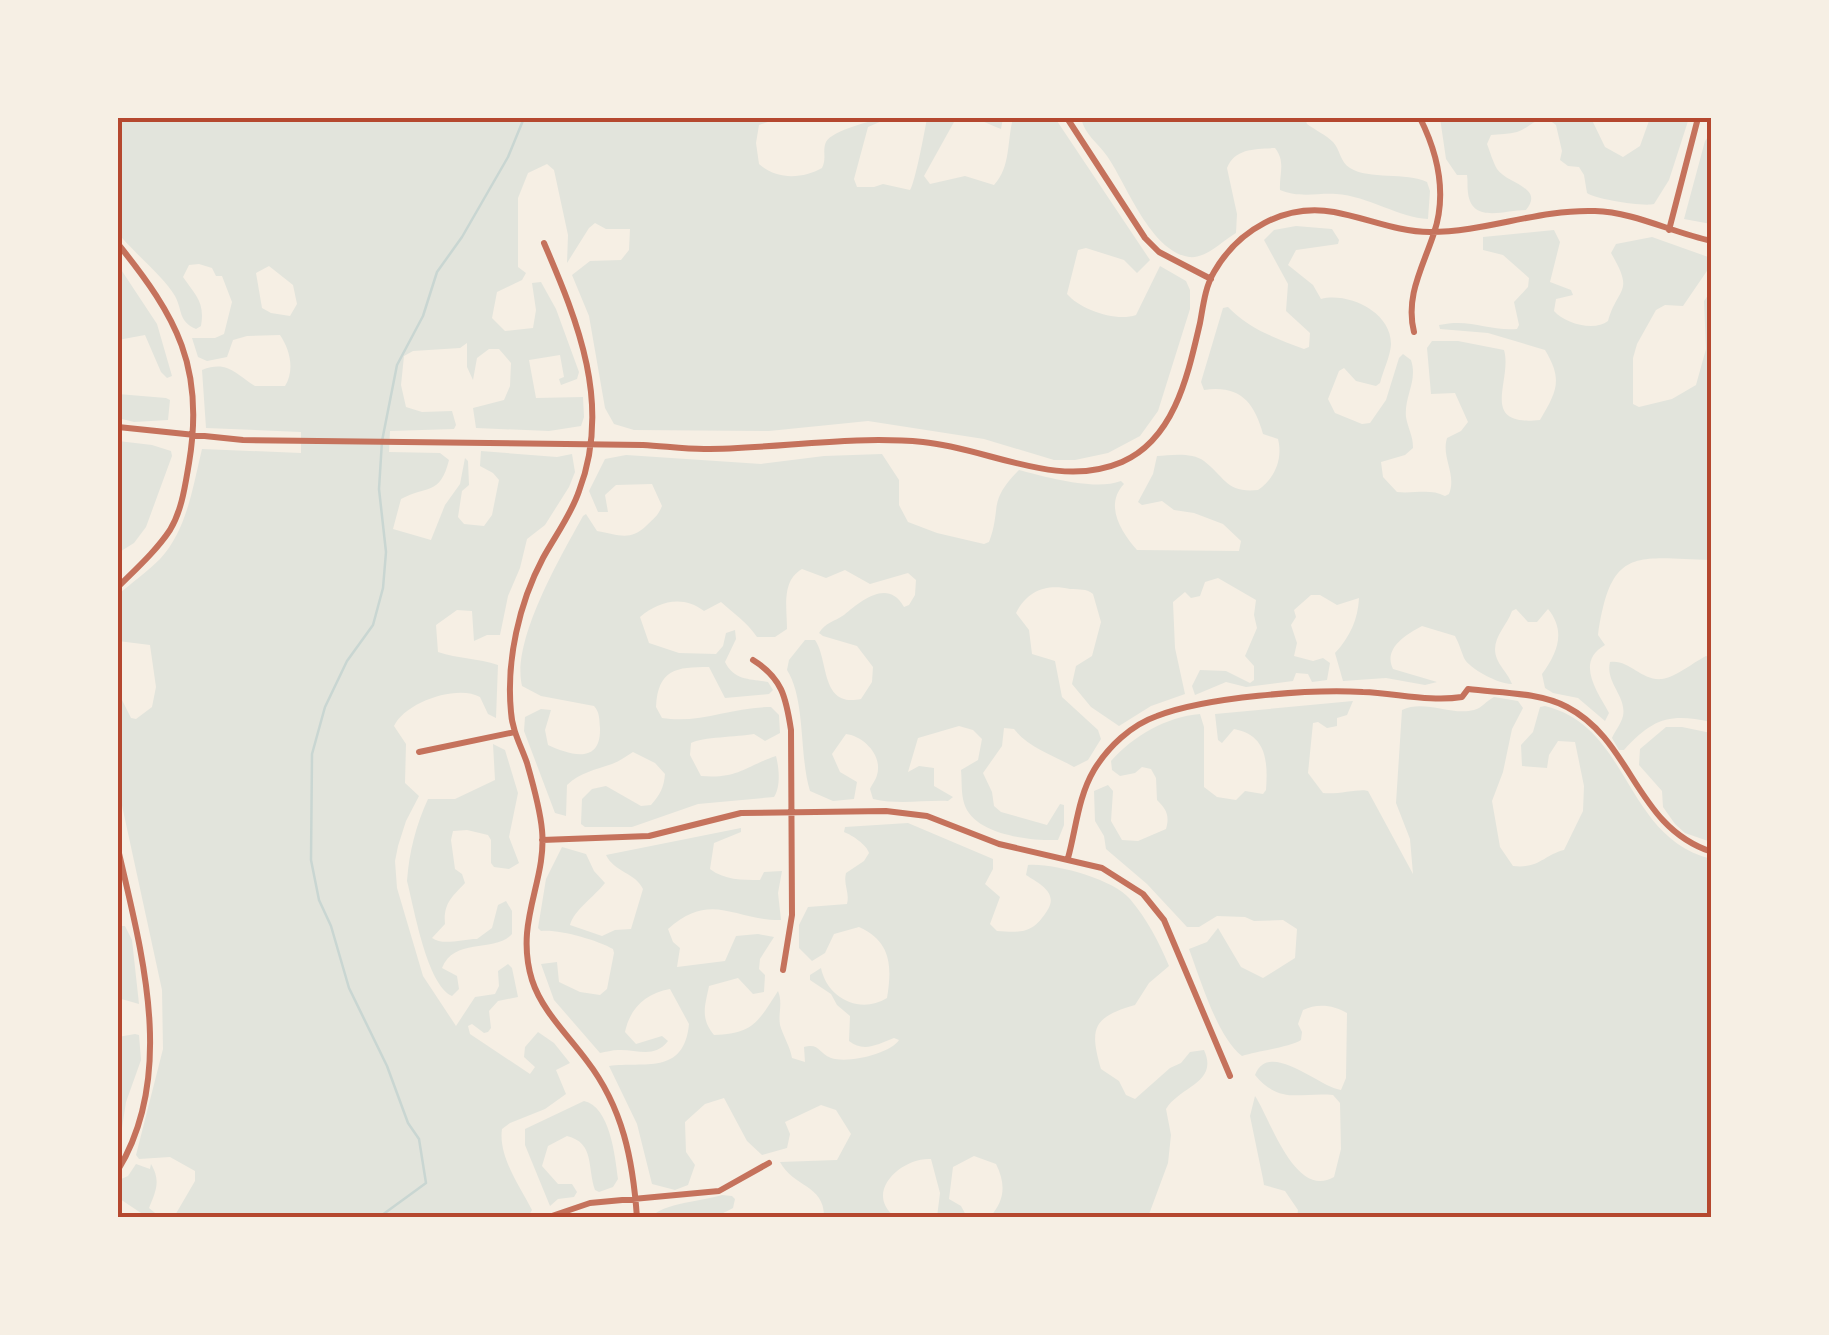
<svg xmlns="http://www.w3.org/2000/svg" width="1829" height="1335" font-family="Ubuntu,sans-serif">
	<rect width="100%" height="100%" fill="#f6efe4"/>
	<!-- green -->
	<path fill="#e2e4dc" fill-rule="evenodd" d="M118,118H779L759,125L756,143L759,164C776,180 803,179 822,168C827,158 822,151 826,142C831,131 877,118 889,118L868,127L854,179L857,187H874L883,184L910,190C915,183 925,130 927,118H1003L1001,129C984,122 972,114 954,122L924,176L930,184L965,176L994,185C1011,167 1007,140 1013,118H1055L1150,260L1137,273L1124,260L1086,248L1078,250L1067,294C1081,310 1116,322 1136,315L1160,266L1186,281L1190,290V309L1158,411L1140,436L1108,453L1075,460H1054L984,439L868,421L769,431L634,430L614,424L605,408L589,316L572,275L590,261L621,260L629,250L630,229H606L595,223L589,228L567,263L568,235L554,170L547,164L528,173L518,198V267L526,273L522,280L497,292L492,318L505,331L533,328L536,310L532,283L541,282L556,309L579,372L577,379L561,385L559,379L564,377L560,355L529,360L536,398L583,397L584,417L581,426L549,431L476,428L473,408L504,400L510,386L511,363L499,349H489L477,358L473,380L467,367V343L460,348L413,351L404,356L401,385L406,407L422,412L452,411L456,425L454,429L390,431L389,452L440,453L449,460C440,496 427,485 401,499L393,529L431,540L445,505L460,484L465,458L468,461L469,485L462,491L458,517L464,524L484,526L492,515L499,480L493,473L480,466L481,451L557,457L572,454L575,472L569,487L545,525L527,539L520,568L508,596L500,635H487L474,641L472,611L457,610L436,625L438,652C458,659 478,658 498,665L496,718L488,714L480,697C458,684 405,702 394,726L406,744L405,783L419,796L406,821L398,846L395,861L397,888L423,976L456,1026L475,997L495,994L499,986L498,971L508,964L512,968L518,997L498,1001L489,1011L491,1028L488,1032L484,1033L472,1024L468,1026L470,1034L530,1074L535,1067L524,1057L525,1047L538,1032L554,1043L570,1063L556,1070L566,1094L545,1109L510,1123L502,1129C498,1157 520,1186 532,1210L528,1217H174L195,1181V1171L170,1157L139,1159L136,1155L163,1049L162,990L118,787V699L122,700L131,718L136,719L152,707L156,687L150,645L118,641V595C131,583 147,572 160,559C187,530 193,486 202,449L301,453V432L206,428L202,370C228,360 235,374 255,386H285C295,370 290,350 280,335L247,336L233,340L227,357L207,361L198,357L192,338H215L224,334L232,302L222,276H216L212,268L199,264L189,265L183,277C196,296 205,302 201,326L196,329C178,321 183,311 175,296C165,278 132,251 118,233ZM269,266L293,285L297,304L290,316L271,313L262,308L256,273Z
		M1081,118H1305L1307,124C1315,130 1326,135 1333,142C1340,149 1340,162 1350,168C1369,180 1406,172 1427,182L1430,191L1428,219C1400,218 1368,196 1336,194C1316,193 1299,198 1280,190C1279,174 1286,162 1275,148C1255,149 1235,148 1227,168L1237,214L1236,233C1222,241 1206,259 1189,257C1150,251 1126,183 1107,156C1097,142 1085,135 1081,118Z
		M1440,118H1591L1605,147L1623,157L1640,146L1650,118H1689L1669,180L1654,204C1643,207 1595,199 1587,193L1584,175L1579,167L1568,166L1560,160L1562,151L1556,125C1538,111 1534,126 1517,132C1509,134 1499,134 1491,135L1487,144C1490,152 1493,162 1497,169C1507,184 1545,187 1526,210C1504,210 1472,224 1468,193C1467,187 1468,181 1467,175H1457L1446,159Z
		M1711,133L1712,134L1711,224L1684,219L1705,141Z
		M1296,226L1332,229L1339,240L1338,244L1296,250L1288,265L1313,285L1321,299C1348,292 1392,312 1391,345C1390,357 1383,371 1380,383L1376,386L1356,381L1344,368L1339,371L1328,399L1335,413L1362,424L1370,423L1386,400L1399,358L1403,354L1411,360C1418,381 1404,396 1406,417C1408,429 1413,435 1413,448L1405,455L1381,462L1383,477L1397,492C1414,494 1430,488 1445,496L1449,494C1457,474 1441,458 1447,438L1461,431L1468,422L1455,393L1431,394L1427,348L1432,341H1458L1504,350C1513,380 1477,427 1540,420C1557,391 1563,380 1545,350L1488,333L1440,329L1439,325C1471,318 1487,331 1517,329L1519,325L1514,302L1528,287L1529,278L1503,255L1483,250V237L1554,230L1560,242L1550,282L1571,290L1573,295L1556,299L1554,311C1564,323 1594,332 1608,321C1618,286 1635,294 1611,253L1616,244L1652,237L1711,258V265L1683,306L1665,305L1656,310L1637,344L1633,358V404L1639,407L1672,399L1696,385L1706,349L1704,301L1711,291V560C1635,558 1611,546 1598,635L1605,645C1575,662 1597,691 1609,713L1605,721L1578,698L1553,693L1545,688L1542,674C1558,652 1566,631 1548,609L1537,622H1528L1516,609L1512,611C1506,628 1488,641 1498,661C1502,669 1508,674 1512,684C1501,685 1469,669 1464,658C1461,651 1459,643 1455,636L1422,626C1405,635 1383,649 1393,669L1437,682L1425,685L1386,678L1343,681L1335,653C1350,637 1358,619 1359,598L1337,605L1320,595H1311L1294,610L1296,617L1291,625L1297,643L1294,656L1313,661L1323,658L1330,663L1327,680L1312,682L1308,674L1296,673L1293,681L1246,687L1226,682L1195,695L1192,686L1200,670L1226,671L1250,683L1254,680V666L1245,656L1257,628L1254,615L1256,600L1218,578L1205,582L1200,596L1191,598L1185,592L1173,602L1175,648L1185,694L1151,706L1119,726L1091,707L1072,684L1076,666L1092,656L1101,622L1093,594C1085,588 1081,590 1070,589C1047,584 1028,590 1016,613L1029,630L1032,654L1055,661L1062,697L1098,730L1101,739L1088,760L1074,767C1052,754 1030,749 1014,729L1004,728L1002,746L983,773L992,792L994,806L1001,812L1047,825L1060,804L1064,805V825L1058,840C1031,841 973,835 964,803C961,793 962,780 961,770L978,760L982,739L973,730L959,726L918,738L908,772L919,766L934,768V786L953,797L948,801C923,800 899,805 873,799L870,789C872,784 876,780 877,775C883,755 863,736 846,734L832,754L840,772L857,782L854,799L833,801L810,791C799,756 806,700 787,670L789,660L805,640H815C829,660 820,708 861,699L872,682L873,667L857,646L823,636L819,633C826,622 834,622 844,615C861,601 888,578 904,607L909,605L915,595L916,580L908,573L870,584L845,570L826,578L802,569C781,581 787,608 787,629L775,637H757C747,622 733,613 721,602L704,611C683,595 659,601 640,617L649,643L679,653L716,654L723,646L726,633L735,630L736,639L725,662C734,681 752,679 768,682L773,690L769,694L725,698L709,667C676,667 658,669 656,707L662,718C700,724 732,707 771,707L779,715L780,733L765,741L754,734C737,737 702,737 691,743L690,755L701,776C738,779 744,767 776,756C779,768 781,786 774,797L698,804L632,827H585L581,824L582,799L592,789L606,786L641,806L651,805C660,795 664,787 665,774L655,763L633,752C626,756 620,761 612,764C595,770 581,772 567,785L566,816L555,813L524,731L525,717L541,709L551,710L545,730L548,745C570,755 601,765 600,728C599,718 600,713 594,706L541,696L522,686C511,641 561,556 583,516L586,514L597,531C618,535 631,541 646,526C654,518 658,516 662,506L652,484L616,485L605,495L608,512H598L589,491L605,459L626,455L761,464L824,456L882,454L899,480V505L908,522L937,533L984,544L989,542C1002,508 987,502 1019,470C1046,477 1095,491 1121,481L1124,484C1104,505 1121,532 1137,550L1239,551L1241,541L1223,524L1194,513L1174,510L1162,501L1142,505L1138,502L1153,474L1157,456C1171,455 1192,452 1204,461C1226,478 1226,493 1258,490C1275,478 1283,459 1278,439L1263,434C1254,401 1239,385 1204,390L1201,382L1223,308L1228,307C1249,329 1275,338 1304,349L1309,347L1310,333L1286,311L1288,284L1264,240L1274,230Z
		M118,265L157,324L172,376L167,378L161,372L145,335L118,340Z
		M118,394L166,398L170,400L168,420L134,422L118,418Z
		M118,441L152,445L171,451L172,456L146,527L134,543L118,553Z
		M1706,656L1711,658V722C1670,713 1653,718 1624,750H1619L1612,738C1615,731 1621,724 1623,716C1627,696 1605,683 1610,662C1629,659 1641,681 1662,679C1676,677 1694,662 1706,656Z
		M1494,697L1518,701L1523,708L1512,729L1503,772L1492,801L1500,847L1513,866C1539,869 1544,855 1564,850L1583,811L1584,786L1575,742L1558,741L1549,755L1547,768L1522,766L1521,745L1533,732L1540,707L1545,706C1631,727 1623,836 1711,859V1217H1297L1298,1210L1285,1191L1264,1185L1263,1179L1250,1116L1255,1096C1270,1118 1295,1200 1334,1177L1341,1149L1340,1103L1333,1095C1299,1092 1280,1105 1255,1075C1269,1039 1320,1088 1341,1090L1346,1078L1347,1013C1334,1005 1317,1003 1303,1010L1298,1024L1302,1032L1301,1040C1290,1047 1258,1051 1242,1056C1217,1037 1200,978 1189,949L1207,942L1218,928L1241,967L1263,978L1295,958L1297,929L1283,920L1254,921L1245,917L1217,916L1199,927H1187L1147,884L1106,849L1104,836L1095,821L1094,791L1108,785L1113,791L1111,821L1122,840L1138,841L1166,829C1170,815 1166,809 1157,800L1156,778L1151,769L1142,767L1135,773L1120,776L1112,770L1111,761C1133,736 1166,717 1200,714L1204,727V787L1217,797L1236,800L1245,791L1263,794L1266,790C1268,762 1267,735 1234,729L1222,743L1218,740L1215,714L1353,701L1347,715L1337,718V726L1327,728L1318,722L1313,723L1308,773L1323,793C1337,795 1361,788 1368,791L1413,874L1410,839L1396,803L1402,710C1424,699 1451,716 1474,710C1482,708 1486,701 1494,697Z
		M1666,727H1682L1711,733V842L1685,833L1675,824L1663,807L1662,791L1639,765L1640,749Z
		M493,744L505,750L518,793L509,837L519,863L509,869L494,867L491,863V840L488,835L467,830L453,831L451,840L455,869L462,874L465,883C453,896 443,903 445,924L432,938C443,946 462,939 477,939L492,928L498,905L506,901L512,911V934C495,953 454,937 442,968L457,976L459,989L452,996C427,985 414,908 407,881C409,852 416,825 428,799H455L495,780Z
		M908,823L993,859V869L985,884L1000,897L990,924L997,931C1022,933 1033,933 1047,911C1059,893 1040,884 1026,875L1028,865C1054,863 1113,879 1130,899C1147,919 1159,942 1169,966L1149,983L1135,1005C1093,1017 1089,1028 1101,1069L1119,1081L1126,1095L1135,1099L1170,1068L1181,1063L1190,1052L1204,1050C1219,1083 1180,1086 1166,1109L1171,1135L1168,1163L1148,1217H990C1005,1200 1006,1184 996,1164L974,1156L953,1167L949,1199L961,1206L967,1217H937L940,1193L931,1159C902,1157 863,1192 895,1217H824C825,1185 793,1187 780,1162L837,1160L851,1134L836,1110L821,1105L785,1122L790,1134L787,1148L762,1155L747,1141L724,1098L705,1104L685,1122L686,1152L695,1165L688,1185L675,1190L652,1184L637,1124L609,1066C644,1061 684,1076 689,1024L670,989C646,993 630,1008 625,1032L636,1044L662,1036L668,1041C654,1059 637,1049 618,1050C612,1050 606,1052 600,1053L554,1000L541,964L557,962L559,982L580,992L600,995L607,989L614,953L613,949C597,940 559,929 541,931L538,928L546,879L562,847L586,854L594,871L605,883C594,897 574,910 570,925L602,936L615,930L631,929L643,889C636,873 614,872 606,855L741,828V832L714,843L710,869C724,880 742,880 760,880L764,872L782,871L778,893L781,920C734,921 712,890 668,929L673,942L680,948L677,967L725,961L736,936L758,934L774,937L760,959L759,969L765,975L764,992L753,994L738,978L709,986C705,1006 700,1018 714,1035C753,1034 758,1022 778,991C783,1003 778,1013 780,1025C783,1036 790,1046 792,1058L805,1062L804,1047C820,1043 818,1053 831,1058C849,1064 891,1053 899,1040L894,1038C878,1044 864,1053 849,1041L850,1016L837,1005L831,994L810,980V975L821,968C827,998 860,1015 887,998C892,967 892,942 859,927L834,934L825,953L812,961L799,948V925L808,907L847,904C850,892 843,885 846,873L864,861L869,853C867,845 852,835 844,832L845,827Z
		M121,926H125L132,940L139,1004L118,998V927Z
		M135,1034L139,1035L141,1060L126,1102L118,1154V1037Z
		M584,1101C610,1107 615,1155 618,1179L613,1187L599,1192L595,1190C587,1167 595,1143 567,1136L548,1146L542,1166L558,1184H572L577,1192L574,1197L558,1199L550,1206L525,1145V1129Z
		M136,1164L150,1169L151,1164C161,1181 156,1191 149,1208L160,1217H147L120,1199L119,1180L128,1176Z
		M722,1195L732,1196L735,1199L733,1208C711,1222 678,1218 652,1217C662,1203 704,1201 722,1195Z"/>
	<g fill="none" stroke-linecap="round" stroke-linejoin="round">
		<!-- stream -->
		<path stroke="#c9d6d2" stroke-width="2.5" d="M378,1218L426,1183L419,1139L408,1123L387,1066L349,988L331,926L319,900L311,860L312,754L325,707L347,661L373,625L383,588L386,552L379,489L382,441L397,365L423,316L437,272L462,237L508,157L524,118"/>
		<!-- minor -->
		<path stroke="#c5725c" stroke-width="6" d="M1067,118L1145,238L1159,252L1211,279
			M1669,230L1698,118
			M544,243C578,322 612,405 579,491C571,515 555,536 543,558C519,603 506,661 511,712C512,730 521,746 527,763C533,784 540,808 542,830C547,882 514,921 532,980C542,1011 568,1035 587,1061C623,1108 633,1160 637,1218
			M118,244C177,317 205,368 189,463C185,486 182,510 170,530C156,551 136,569 118,587
			M1414,332C1405,296 1423,267 1434,233C1447,194 1438,154 1420,118
			M118,427L243,440L643,445C663,446 684,449 704,449C777,449 849,435 923,442C988,448 1057,490 1122,462C1175,439 1188,374 1200,323C1203,307 1205,287 1214,272C1238,230 1285,203 1334,212C1367,218 1397,232 1430,232C1486,232 1538,209 1595,211C1634,212 1673,233 1712,241
			M753,660C782,678 786,697 791,730L792,915L783,970
			M419,752L515,732
			M542,840L649,836L741,813L886,811L927,816L999,844L1102,868L1143,894L1164,920L1230,1076
			M118,849C141,950 177,1073 118,1170
			M1068,858C1076,829 1078,797 1094,770C1108,747 1131,725 1157,716C1206,697 1310,689 1363,692C1395,693 1430,702 1462,697L1468,689C1499,693 1539,692 1567,707C1633,741 1635,827 1712,852
			M546,1218L590,1203L719,1191L769,1163"/>
	</g>
	<!-- border -->
	<rect width="1829" height="1335" fill="none" stroke="#f6efe4" stroke-width="240"/>
	<rect x="120" y="120" width="1589" height="1095" fill="none" stroke="#b5482f" stroke-width="4"/>
</svg>
